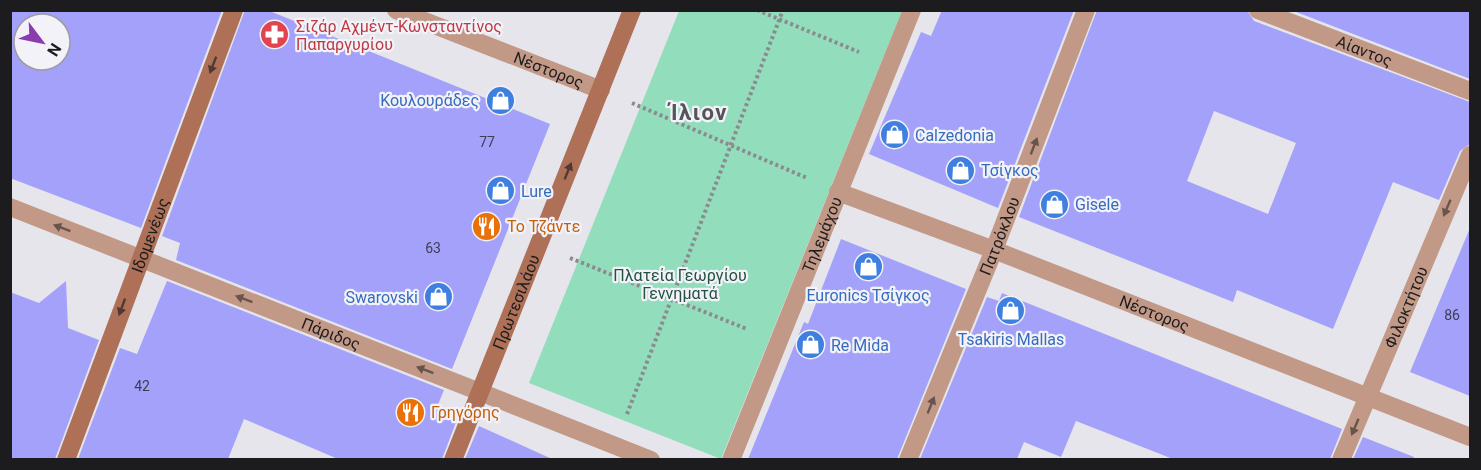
<svg xmlns="http://www.w3.org/2000/svg" width="1481" height="470" font-family="Roboto,sans-serif">
	<rect width="100%" height="100%" fill="#e5e5eb"/>
	<!-- green -->
	<path fill="#92ddbc" d="M679,11H902L721,459L529,383Z"/>
	<!-- building -->
	<path fill="#a3a1fa" fill-rule="evenodd" d="M10,10H222L141,228L10,178ZM24,24H60V60H24Z
		M245,10H267L550,124L452,369L176,260L180,243L162,236Z
		M942,10H1074L998,208L869,154L921,32L931,36Z
		M1097,10H1247L1254,21L1470,102V144L1460,151L1439,200L1393,182L1333,329L1237,290L1233,302L1019,217ZM1214,111L1296,143L1268,214L1187,181Z
		M1291,10H1470V79Z
		M1470,228V396L1410,372Z
		M841,239L966,289L897,459H748L804,322L808,324Z
		M66,281L68,328L99,340L55,459H10V292L39,303Z
		M167,281L444,390L437,407L458,417L442,459H338L244,419L228,459H78L120,348L137,354Z
		M1002,293L1342,429L1330,459H1173L1076,421L1061,457L1024,442L1017,459H920L987,297L999,301Z
		M479,426L552,459H465Z
		M1363,437L1414,457V459H1353Z"/>
	<g fill="none" stroke-linecap="round" stroke-linejoin="round">
		<!-- path -->
		<path stroke="#8b8b8f" stroke-width="4" stroke-dasharray="3 3" stroke-linecap="butt" d="M757,10L859,52
			M632,103L807,178
			M570,258L747,329
			M627,414L783,10"/>
		<!-- pedestrian -->
		<g stroke="#c29886" stroke-width="18">
			<path id="s1" d="M1258,10L1470,91"/>
			<path id="s2" d="M838,192L994,250L1470,437"/>
			<path d="M480,392L651,460"/>
			<path id="s3" d="M731,460L912,10"/>
		</g>
		<!-- minor -->
		<g stroke="#c29886" stroke-width="18">
			<path id="s4" d="M396,10L601,90"/>
			<path id="s5" d="M908,460L994,250L1086,10"/>
		</g>
		<!-- tertiary -->
		<g stroke="#c29886" stroke-width="18">
			<path id="s6" d="M10,207L480,392"/>
			<path id="s7" d="M1341,460L1470,155"/>
		</g>
		<!-- secondary -->
		<g stroke="#ae7158" stroke-width="18">
			<path id="s8" d="M66,460L234,10"/>
			<path id="s9" d="M453,460L632,10"/>
		</g>
	</g>
	<!-- one-way arrows -->
	<defs><path id="oneway-solid" d="M-6-.8H1V-3.2L6.5 0L1 3.2V.8H-6Z" transform="scale(1.5)"/></defs>
	<g fill="#4f3a32">
		<use href="#oneway-solid" transform="translate(213 65) rotate(111)"/>
		<use href="#oneway-solid" transform="translate(568 171) rotate(-68)"/>
		<use href="#oneway-solid" transform="translate(122 307) rotate(110)"/>
	</g>
	<g fill="#67544d">
		<use href="#oneway-solid" transform="translate(1034 146) rotate(-69)"/>
		<use href="#oneway-solid" transform="translate(1447 208) rotate(113)"/>
		<use href="#oneway-solid" transform="translate(62 228) rotate(-159)"/>
		<use href="#oneway-solid" transform="translate(244 299) rotate(-159)"/>
		<use href="#oneway-solid" transform="translate(425 370) rotate(-159)"/>
		<use href="#oneway-solid" transform="translate(931 405) rotate(-68)"/>
		<use href="#oneway-solid" transform="translate(1355 427) rotate(113)"/>
	</g>
	<!-- icons -->
	<defs>
		<symbol id="pharmacy-disc" viewBox="-11 -11 22 22"><circle r="9.5" fill="#e0444e" stroke="#f2f2f8"/><path d="M-2-6h4v4h4v4h-4v4h-4v-4h-4v-4h4Z" fill="#fff"/></symbol>
		<symbol id="shop-disc" viewBox="-11 -11 22 22"><circle r="9.5" fill="#3f7fe0" stroke="#f2f2f8"/><path d="M-5-2.5h2.3a2.7 3.5 0 0 1 5.4 0H5L5.5 6h-11ZM-1.5-2.5h3a1.5 2.3 0 0 0-3 0Z" fill="#fff"/></symbol>
		<symbol id="restaurant-disc" viewBox="-11 -11 22 22"><circle r="9.5" fill="#e8710a" stroke="#f2f2f8"/><path d="M-5-6h1v4h1v-4h1v4h1v-4h1v5L-1.5 .5V6h-2V.5L-5-1ZM5-6V6H3V1.5H1.5Q1.5-4 5-6Z" fill="#fff"/></symbol>
	</defs>
	<g fill-rule="evenodd">
		<use href="#pharmacy-disc" x="258" y="18" width="33" height="33"/>
		<use href="#shop-disc" x="484" y="84" width="33" height="33"/>
		<use href="#shop-disc" x="878" y="118" width="33" height="33"/>
		<use href="#shop-disc" x="944" y="154" width="33" height="33"/>
		<use href="#shop-disc" x="484" y="174" width="33" height="33"/>
		<use href="#shop-disc" x="1038" y="188" width="33" height="33"/>
		<use href="#restaurant-disc" x="470" y="210" width="33" height="33"/>
		<use href="#shop-disc" x="852" y="250" width="33" height="33"/>
		<use href="#shop-disc" x="422" y="280" width="33" height="33"/>
		<use href="#shop-disc" x="994" y="294" width="33" height="33"/>
		<use href="#shop-disc" x="794" y="328" width="33" height="33"/>
		<use href="#restaurant-disc" x="394" y="396" width="33" height="33"/>
	</g>
	<g text-anchor="middle" dominant-baseline="central" stroke-width="4.5" stroke-linejoin="round" paint-order="stroke">
		<!-- number labels -->
		<g font-size="14" fill="#3e3d55">
			<text x="487" y="142">77</text>
			<text x="433" y="248">63</text>
			<text x="1452" y="315">86</text>
			<text x="142" y="386">42</text>
		</g>
		<!-- health labels -->
		<g font-size="16" fill="#be3a42" stroke="#f2f2f8" text-anchor="start">
			<text x="296" y="26">Σιζάρ Αχμέντ-Κωνσταντίνος<tspan x="296" dy="18">Παπαργυρίου</tspan></text>
		</g>
		<!-- street labels -->
		<g font-size="16" fill="#1c1c1e" stroke="#f2f2f8">
			<text stroke="none"><textPath href="#s1" startOffset="114">Αίαντος</textPath></text>
			<text stroke="none"><textPath href="#s4" startOffset="164">Νέστορος</textPath></text>
			<text stroke="none"><textPath href="#s8" startOffset="240">Ιδομενέως</textPath></text>
			<text stroke="none"><textPath href="#s3" startOffset="243">Τηλεμάχου</textPath></text>
			<text stroke="none"><textPath href="#s5" startOffset="242">Πατρόκλου</textPath></text>
			<text stroke="none"><textPath href="#s9" startOffset="170">Πρωτεσιλάου</textPath></text>
			<text stroke="none"><textPath href="#s7" startOffset="166">Φιλοκτήτου</textPath></text>
			<text stroke="none"><textPath href="#s2" startOffset="339">Νέστορος</textPath></text>
			<text stroke="none"><textPath href="#s6" startOffset="345">Πάριδος</textPath></text>
		</g>
		<!-- shop labels -->
		<g font-size="16" fill="#366cbe" stroke="#f2f2f8" text-anchor="start">
			<text x="479" y="100" text-anchor="end">Κουλουράδες</text>
			<text x="915" y="135">Calzedonia</text>
			<text x="981" y="170">Τσίγκος</text>
			<text x="521" y="191">Lure</text>
			<text x="1075" y="204">Gisele</text>
			<text x="868" y="295" text-anchor="middle">Euronics Τσίγκος</text>
			<text x="418" y="297" text-anchor="end">Swarovski</text>
			<text x="1011" y="339" text-anchor="middle">Tsakiris Mallas</text>
			<text x="831" y="345">Re Mida</text>
		</g>
		<!-- food labels -->
		<g font-size="16" fill="#c56008" stroke="#f2f2f8" text-anchor="start">
			<text x="507" y="226">Το Τζάντε</text>
			<text x="431" y="412">Γρηγόρης</text>
		</g>
		<!-- park labels -->
		<g font-size="16" fill="#22523f" stroke="#f2f2f8">
			<text x="680" y="275">Πλατεία Γεωργίου<tspan x="680" dy="18">Γεννηματά</tspan></text>
		</g>
		<!-- district labels -->
		<g font-size="22" font-weight="bold" letter-spacing="1.5" fill="#545459" stroke="#f2f2f8">
			<text x="699" y="112">Ίλιον</text>
		</g>
	</g>
	<!-- border -->
	<rect width="1481" height="470" fill="none" stroke="#1c1c1e" stroke-width="24"/>
	<!-- north arrow -->
	<g transform="translate(42 42) rotate(122)"><circle r="28" fill="#f2f2f8" stroke="#9c9ca1" stroke-width="1.5"/>
	<path d="M0-4.5L10 22L0 15L-10 22Z" fill="#8b3cac"/>
	<text y="-9" font-size="16" font-weight="bold" text-anchor="middle" fill="#1c1c1e">N</text>
	</g>
</svg>
